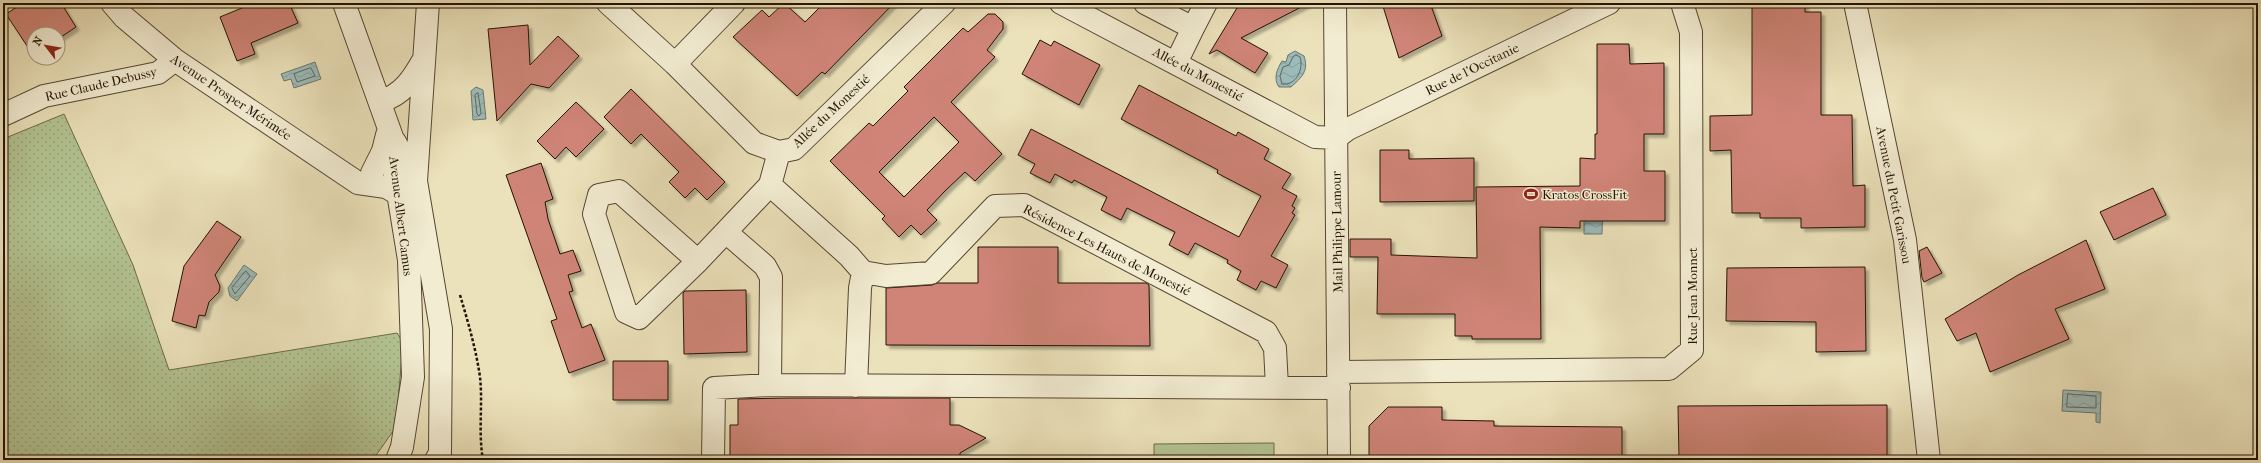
<svg xmlns="http://www.w3.org/2000/svg" width="2261" height="463" font-family="'IM FELL French Canon',serif">
	<defs>
		<pattern id="grass-dots" width="8" height="8" patternUnits="userSpaceOnUse"><rect width="8" height="8" fill="#b3c392"/><path d="M2 2h.1M6 6h.1" fill="none" stroke="#9aa77c" stroke-width="1.8" stroke-linecap="round"/></pattern>
		<pattern id="water-waves" width="16" height="10" patternUnits="userSpaceOnUse"><rect width="16" height="10" fill="#9cbbb9"/><path d="M0 5q4-4 8 0t8 0" fill="none" stroke="#86a09d"/></pattern>
		<filter id="shadow"><feDropShadow dx="3.5" dy="3.5" stdDeviation="1" flood-color="#0004"/></filter>
	</defs>
	<rect width="100%" height="100%" fill="#ebe1ba"/>
	<filter id="stains"><feTurbulence type="fractalNoise" baseFrequency=".005" numOctaves="4"/><feColorMatrix values="0 0 0 0 .2 0 0 0 0 .09 0 0 0 0 .02 0 0 0 .5 -.17"/></filter>
	<radialGradient id="worn" r=".72"><stop offset=".6" stop-color="#630" stop-opacity="0"/><stop offset="1" stop-color="#630" stop-opacity=".3"/></radialGradient>
	<!-- grass -->
	<path fill="url(#grass-dots)" stroke="#6c6b4a" d="M64,114L133,265L169,370L397,333L403,342L396,427L377,454L371,460H3V139Z"/>
	<!-- pitch -->
	<path fill="#b3c392" stroke="#6c6b4a" d="M1274,443V460H1154V444Z"/>
	<!-- water -->
	<path fill="url(#water-waves)" stroke="#6c7870" d="M1295,51L1304,56C1309,71 1302,77 1291,87H1279C1273,79 1277,69 1282,61L1286,62L1288,55Z
		M315,62L321,79L294,88L291,79L284,81L281,74Z
		M476,87L483,90L486,119L473,120L471,91Z
		M1603,201L1602,234H1584V202Z
		M244,265L257,274L237,301L230,296L228,288Z
		M2063,390L2101,392L2100,423L2096,422V413L2062,411Z"/>
	<g fill="none" stroke-linecap="round" stroke-linejoin="round">
		<!-- shore -->
		<path stroke="#60675e" stroke-width="1" d="M1296,55L1300,57C1304,69 1296,86 1282,84L1280,76L1283,67L1289,65L1293,57Z
			M311,68L315,76L297,82L294,74Z
			M478,93L481,113L479,116L477,114L475,95Z
			M246,271L250,276L235,294L232,288Z
			M2068,394L2096,396V408L2067,407Z"/>
	</g>
	<!-- building -->
	<path fill="#cf8477" stroke="#241303" fill-rule="evenodd" filter="url(#shadow)" d="M23,3H61L76,27L58,39V34H34L33,55L6,14Z
		M254,3H289L298,23L251,43L255,54L237,61L220,17Z
		M784,3L805,22L824,3H894L825,74L822,72L797,96L733,37L762,10L769,17Z
		M1240,3H1309L1241,38L1268,53L1255,73L1217,50L1209,54Z
		M1382,3H1430L1442,36L1399,58Z
		M1752,3H1805V12H1821V115H1852L1853,186L1865,185V227L1801,228V218H1760V213H1732L1731,150L1710,151V116L1752,115Z
		M988,14H995L1003,22V29L987,50L995,57L951,102L1002,154L975,181L965,172L945,191L927,210L937,220L921,235L911,225L899,237L882,219L885,216L830,161L869,123L873,126L908,91L904,87L963,28L968,32ZM934,117L959,142L904,197L879,172Z
		M528,25L530,65L558,36L579,56L549,88L531,84L497,121L488,29Z
		M1040,40L1051,46L1054,41L1100,65L1079,105L1022,74Z
		M1597,44H1629L1630,64L1664,63V134H1644V171H1665V221H1580V228L1540,227L1541,339H1472V336H1455V314H1377L1378,257H1350V239H1391V255L1477,258L1476,187L1580,186V158L1595,159V134H1597Z
		M1139,85L1236,136L1238,132L1269,149L1264,159L1291,174L1282,188L1297,196L1292,206L1295,208L1292,213L1295,215L1271,256L1288,265L1276,288L1261,281L1256,290L1237,280L1241,271L1227,263L1228,260L1195,243L1188,255L1169,245L1175,232L1127,208L1121,220L1101,210L1107,197L1074,180L1072,183L1055,174L1050,183L1030,173L1035,164L1018,155L1031,129L1239,237L1261,196L1217,173L1218,170L1121,119Z
		M631,89L725,182L707,200L695,188L685,198L669,182L679,172L641,134L631,144L604,117Z
		M576,102L604,129L576,157L566,147L555,159L537,141Z
		M1380,150H1409V159L1474,158V201L1380,202Z
		M541,163L553,199L545,202L548,219L560,254L573,250L581,271L568,275L573,291L569,292L582,328L591,324L605,360L569,373L551,321L557,319L506,175Z
		M2153,188L2166,215L2114,240L2100,212Z
		M217,221L241,237L215,275L220,286L219,292L209,302L205,316L199,315L196,328L172,321L184,266Z
		M2086,240L2105,289L2055,309L2069,339L1990,372L1976,333L1957,341L1945,319L2018,275Z
		M978,247H1058V283H1146L1149,285L1150,346L886,345V288L932,285L937,283H978Z
		M1927,247L1942,273L1924,282L1922,278L1919,251Z
		M1865,267L1866,351L1816,352V322L1726,321L1727,268Z
		M746,290L747,352L684,354L683,293L685,291Z
		M613,361H668V400H613Z
		M789,398H950V425H959L986,438L960,453V460H730V425H738V399Z
		M1887,405V460H1679L1678,406Z
		M1388,407H1442V420L1494,421V426L1622,427V460H1369V426Z"/>
	<g fill="none" stroke-linecap="round" stroke-linejoin="round">
		<defs>
			<path id="minor" d="M112,3L124,17L175,60L358,183L386,187L398,194
				M344,3L392,137L393,162L409,260L413,377L402,447L397,460
				M608,3L675,64L754,143L779,152L794,149L944,3
				M1061,3L1315,137L1336,138L1348,129L1609,3
				M1145,3L1193,28L1176,63
				M1335,3L1339,460
				M1855,3L1905,240L1929,460
				M1193,28L1206,3
				M675,64L734,3
				M381,101C403,95 413,78 424,59
				M3,115L44,96L158,73L175,60
				M395,142L416,181L441,329L440,453L436,460
				M372,173L383,151L387,135
				M416,181L428,3
				M770,185L849,256L863,272L886,276L931,273L995,206L1024,205L1266,332L1275,348L1277,387
				M727,233L765,266L771,277L770,385
				M698,261L639,318L626,312L594,214L599,195L619,191L698,261L770,185L779,152
				M1338,372L1669,369L1692,350L1691,32L1682,3
				M856,386L860,288L863,272
				M713,460L714,388L770,385L1339,388"/>
		</defs>
		<!-- minor casing -->
		<use href="#minor" stroke="#564631" stroke-width="24"/>
		<!-- path -->
		<path stroke="#241303" stroke-width="2.5" stroke-dasharray="3 2" stroke-linecap="butt" d="M460,295C468,322 476,349 480,377C483,404 478,432 483,460"/>
		<!-- minor -->
		<use href="#minor" stroke="#f2ecd2" stroke-width="22"/>
	</g>
	<!-- icons -->
	<defs>
		<symbol id="stadium-bare" viewBox="-9 -9 18 18"><path d="M0-5a6.5 5 0 1 0 0 10a6.5 5 0 1 0 0-10ZM-3.5-1.8h7v3.6h-7Z" fill="#8f2418" stroke="#f2ecd2" stroke-width="2.5" paint-order="stroke"/></symbol>
	</defs>
	<g fill-rule="evenodd">
		<use href="#stadium-bare" x="1521" y="184" width="20" height="20"/>
	</g>
	<g text-anchor="middle" dominant-baseline="central" stroke-width="3" stroke-linejoin="round" paint-order="stroke">
		<!-- street labels -->
		<g font-size="13" fill="#241303" stroke="#f2ecd2">
			<text transform="translate(1472 69) rotate(-26)">Rue de l'Occitanie</text>
			<text transform="translate(1198 74) rotate(28)">Allée du Monestié</text>
			<text transform="translate(101 84) rotate(-13)">Rue Claude Debussy</text>
			<text transform="translate(231 97) rotate(34)">Avenue Prosper Mérimée</text>
			<text transform="translate(831 111) rotate(-43)">Allée du Monestié</text>
			<text transform="translate(1894 195) rotate(79)">Avenue du Petit Garissou</text>
			<text transform="translate(401 216) rotate(83)">Avenue Albert Camus</text>
			<text transform="translate(1337 232) rotate(-91)">Mail Philippe Lamour</text>
			<text transform="translate(1107 250) rotate(27)">Résidence Les Hauts de Monestié</text>
			<text transform="translate(1692 296) rotate(-90)">Rue Jean Monnet</text>
		</g>
		<!-- poi labels -->
		<g font-size="13" fill="#241303" stroke="#f2ecd2" text-anchor="start">
			<text x="1542" y="194">Kratos CrossFit</text>
		</g>
	</g>
	<!-- margin -->
	<rect width="2261" height="463" fill="none" stroke="#ebe1ba" stroke-width="16"/>
	<rect x="4" y="4" width="2253" height="455" fill="none" stroke="#241303" stroke-width="2"/>
	<rect x="8" y="8" width="2245" height="447" fill="none" stroke="#241303"/>
	<!-- north arrow -->
	<g transform="translate(46 46) rotate(301)"><circle r="19" fill="#f2ecd2" stroke="#a0957f"/>
	<path d="M0-3L7 15L0 10L-7 15Z" fill="#8f2418"/>
	<text y="-6" font-size="11" font-weight="bold" text-anchor="middle" fill="#241303">N</text>
	</g>
	<rect width="100%" height="100%" filter="url(#stains)"/>
	<rect width="100%" height="100%" fill="url(#worn)"/>
</svg>
